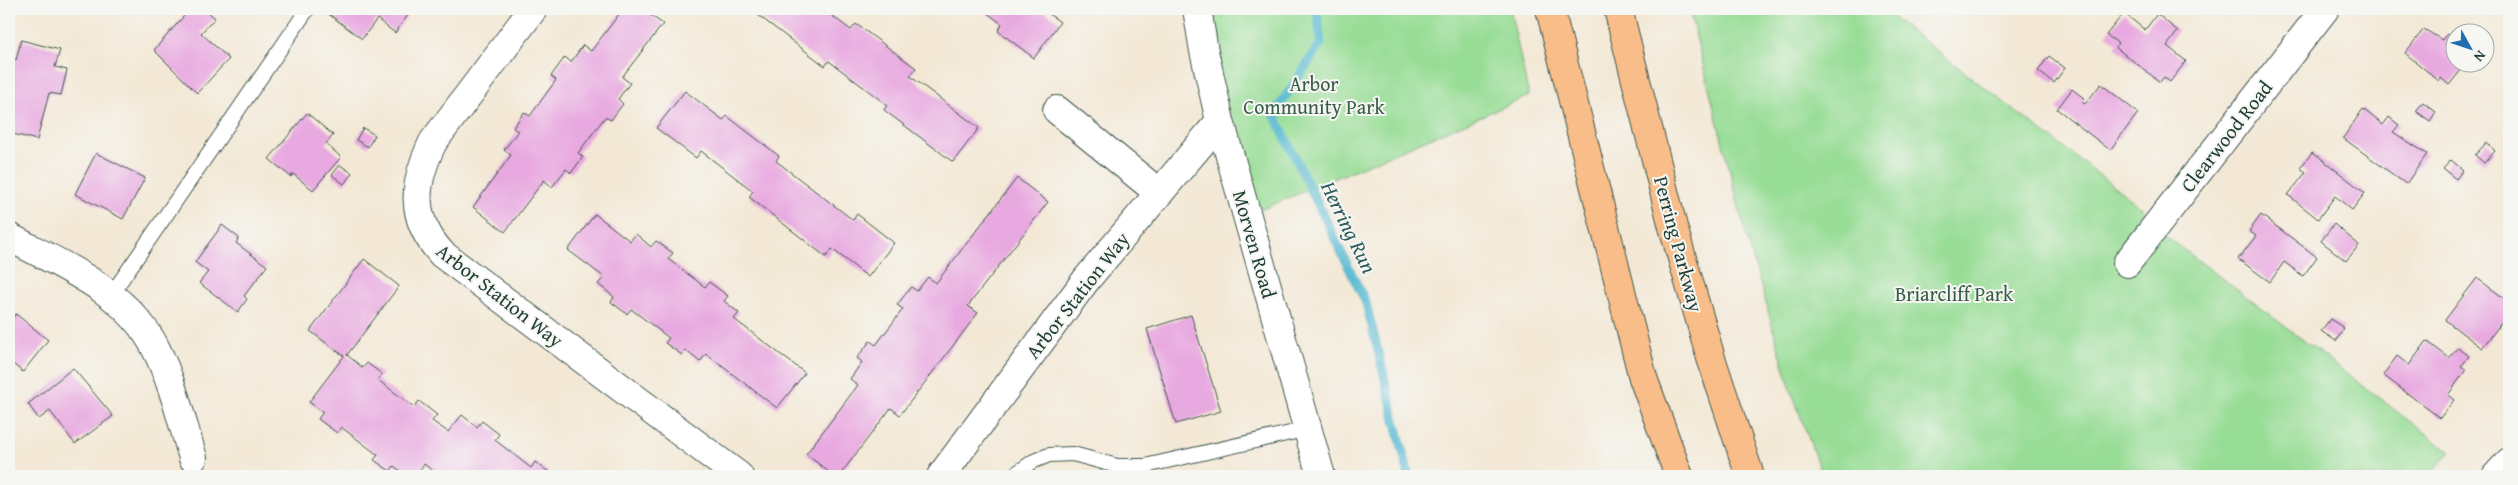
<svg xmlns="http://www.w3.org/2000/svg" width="2518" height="485" font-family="'Gentium Book Plus',serif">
	<rect width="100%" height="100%" fill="#f6f6f2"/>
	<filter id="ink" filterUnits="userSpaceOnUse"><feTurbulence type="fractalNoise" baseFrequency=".02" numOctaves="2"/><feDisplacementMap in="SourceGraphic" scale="10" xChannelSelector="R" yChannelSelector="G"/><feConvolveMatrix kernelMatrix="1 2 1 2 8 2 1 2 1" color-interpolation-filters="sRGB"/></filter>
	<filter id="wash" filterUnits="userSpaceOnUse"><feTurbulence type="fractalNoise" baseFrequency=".0096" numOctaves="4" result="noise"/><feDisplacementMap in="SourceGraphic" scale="20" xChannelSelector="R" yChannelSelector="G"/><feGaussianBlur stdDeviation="1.12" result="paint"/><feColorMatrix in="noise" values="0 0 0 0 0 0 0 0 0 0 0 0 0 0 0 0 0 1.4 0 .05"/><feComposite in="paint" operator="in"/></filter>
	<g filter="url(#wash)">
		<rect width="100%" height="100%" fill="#f3e8d5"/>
		<!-- green -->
		<path fill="#98dd96" stroke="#5c8d65" d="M1198,9H1510L1529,96L1260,210L1198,17Z
			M1689,9H1882L2145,210L2140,216L2450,452L2429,476H1822L1789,384L1744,227Z"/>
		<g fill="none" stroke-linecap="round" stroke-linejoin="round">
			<!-- stream -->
			<path stroke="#52b8d0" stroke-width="9" d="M1317,9L1321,43L1274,114L1366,303L1409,476"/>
		</g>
		<g id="blocks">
			<!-- building -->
			<path fill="#e8a8e0" d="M190,9H205L215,18L201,33L229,59L197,93L154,50Z
				M322,9H408L411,11L395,33L377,19L362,39Z
				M623,9H642L663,24L622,77L630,83L618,99L623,104L611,120L605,117L578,153L583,157L571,173L566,169L552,187L544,180L505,232L473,207L511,155L504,150L518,131L513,128L524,112L530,116L556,80L551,76L565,57L571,62L583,45L591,51Z
				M757,9H823L851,30L856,24L916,68L910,76L979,128L953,162L884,110L887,105L829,61L825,66L754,12Z
				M982,9H1042L1060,22L1034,58L998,31L1002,24Z
				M2124,13L2145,30L2157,14L2178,31L2167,46L2186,61L2170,82L2164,77L2160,82L2115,47L2118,43L2106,35Z
				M2424,29L2442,40L2447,34L2455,41L2450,47L2456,51V58L2452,62L2462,69L2449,85L2441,78L2439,81L2405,53Z
				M21,40L60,50L55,67L67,70L61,95L49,93L37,140L9,133V58L16,60Z
				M2049,56L2065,68L2054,83L2038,71Z
				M2101,84L2138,113L2110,150L2057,109L2072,89L2085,99L2082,102L2085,104Z
				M685,91L723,120L727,116L779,156L776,161L853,220L857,214L894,243L868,277L832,249L826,257L749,197L753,191L701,151L696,158L656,128Z
				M2423,102L2436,112L2430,121L2416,111Z
				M2363,109L2383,125L2389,117L2399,125L2393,132L2427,154L2406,184L2343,138Z
				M307,113L333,135L326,144L341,157L313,190L293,174L291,177L269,159Z
				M363,128L375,135L368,147L356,140Z
				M2487,142L2495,151L2484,163L2475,155Z
				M96,153L145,178L123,219L75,194Z
				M2312,153L2317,157L2318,156L2365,193L2352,210L2335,196L2318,219L2288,195L2306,172L2300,168Z
				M2451,160L2463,170L2456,179L2443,169Z
				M340,165L352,173L344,184L332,175Z
				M1017,178L1048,202L968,306L978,313L900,415L891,408L839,476H834L806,454L858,385L850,379L862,362L857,358L870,341L876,345L903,309L897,305L911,287L917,291L928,277L936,283Z
				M595,214L630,241L636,234L651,247L656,241L673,253L668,259L705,287L709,282L728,296L724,301L739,313L734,319L805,373L777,408L706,354L700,362L685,350L682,355L665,343L669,338L631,309L627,314L611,302L614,297L598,284L604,277L568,250Z
				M2261,215L2317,257L2303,276L2284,262L2270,282L2238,259L2256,236L2249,231Z
				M2334,224L2359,245L2346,261L2321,241Z
				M222,225L239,238L236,243L267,266L244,296L247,299L238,312L199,283L208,272L195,262Z
				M364,259L399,286L347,355L363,368L367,363L382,374L378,380L414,407L419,401L437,415L432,421L448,432L462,415L477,427L482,421L499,434L495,440L531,468L535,462L552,474L551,476H440L424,464L415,476H407L394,466L390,471L374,460L378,455L341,427L337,433L318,419L323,412L309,402L344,356L310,331Z
				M2477,278L2509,302V313L2482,348L2445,320Z
				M16,314L48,340L23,372L9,361V323Z
				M1191,315L1221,411L1176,424L1147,329Z
				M2330,319L2344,328L2336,341L2321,331Z
				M2427,341L2449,358L2458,347L2469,356L2461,367L2466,370L2448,395L2454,400L2440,418L2383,375L2397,356L2409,365Z
				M73,368L113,416L75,444L50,411L39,419L28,404Z"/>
		</g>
	</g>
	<g filter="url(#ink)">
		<use href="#blocks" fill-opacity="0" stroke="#3f574c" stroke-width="1"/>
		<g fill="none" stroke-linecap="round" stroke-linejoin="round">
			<defs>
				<path id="service" d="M111,295L307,10
					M1012,476L1034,461L1049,455L1073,454L1117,466H1145L1308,429"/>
				<path id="minor" d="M533,9L433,142C413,183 409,218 442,254L739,476
					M1197,9L1204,51L1220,121L1321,476
					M1057,110L1158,192
					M9,237C63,266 127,291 156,349C173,383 182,422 193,458
					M2127,263L2325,9
					M941,476L1086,280L1220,121"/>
				<path id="tertiary" d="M2496,476L2509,462"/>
				<path id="primary" d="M1550,9L1643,378L1679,476
					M1618,9L1673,227L1711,358L1750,476"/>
			</defs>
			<!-- service casing -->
			<use href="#service" stroke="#3f574c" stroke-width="16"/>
			<!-- minor casing -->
			<use href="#minor" stroke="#3f574c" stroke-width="30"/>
			<!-- tertiary casing -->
			<use href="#tertiary" stroke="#3f574c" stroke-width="30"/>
			<!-- primary casing -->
			<use href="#primary" stroke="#3f574c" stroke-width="30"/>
			<!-- service -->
			<use href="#service" stroke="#fff" stroke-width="14"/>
			<!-- minor -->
			<use href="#minor" stroke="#fff" stroke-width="28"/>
			<!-- tertiary -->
			<use href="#tertiary" stroke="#fff" stroke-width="28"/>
			<!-- primary -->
			<use href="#primary" stroke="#f8bd89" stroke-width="28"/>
		</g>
	</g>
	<g text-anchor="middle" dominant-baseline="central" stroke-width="4" stroke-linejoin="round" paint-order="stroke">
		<!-- park labels -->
		<g font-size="20" fill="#375d48" stroke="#f6f6f2">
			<text x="1314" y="83">Arbor<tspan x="1314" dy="23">Community Park</tspan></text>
			<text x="1954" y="293">Briarcliff Park</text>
		</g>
		<!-- street labels -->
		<g font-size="20" fill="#1f3d34" stroke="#f6f6f2">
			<text transform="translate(2226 136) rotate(-52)">Clearwood Road</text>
			<text transform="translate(1255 244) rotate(74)">Morven Road</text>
			<text transform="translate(1679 244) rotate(75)">Perring Parkway</text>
			<text transform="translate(500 295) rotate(38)">Arbor Station Way</text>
			<text transform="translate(1077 295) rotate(-52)">Arbor Station Way</text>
		</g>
		<!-- water labels -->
		<g font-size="21" font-style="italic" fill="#2c5c5b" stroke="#f6f6f2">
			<text transform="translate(1349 227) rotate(64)">Herring Run</text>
		</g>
	</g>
	<!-- margin -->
	<rect width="2518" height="485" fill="none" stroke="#f6f6f2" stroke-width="30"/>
	<!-- north arrow -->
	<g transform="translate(2470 48) rotate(130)"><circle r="24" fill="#f6f6f2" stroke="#a0aca6"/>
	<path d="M0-4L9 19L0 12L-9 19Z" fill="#1f6fb2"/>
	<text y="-8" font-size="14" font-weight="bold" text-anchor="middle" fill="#1f3d34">N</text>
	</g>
</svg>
